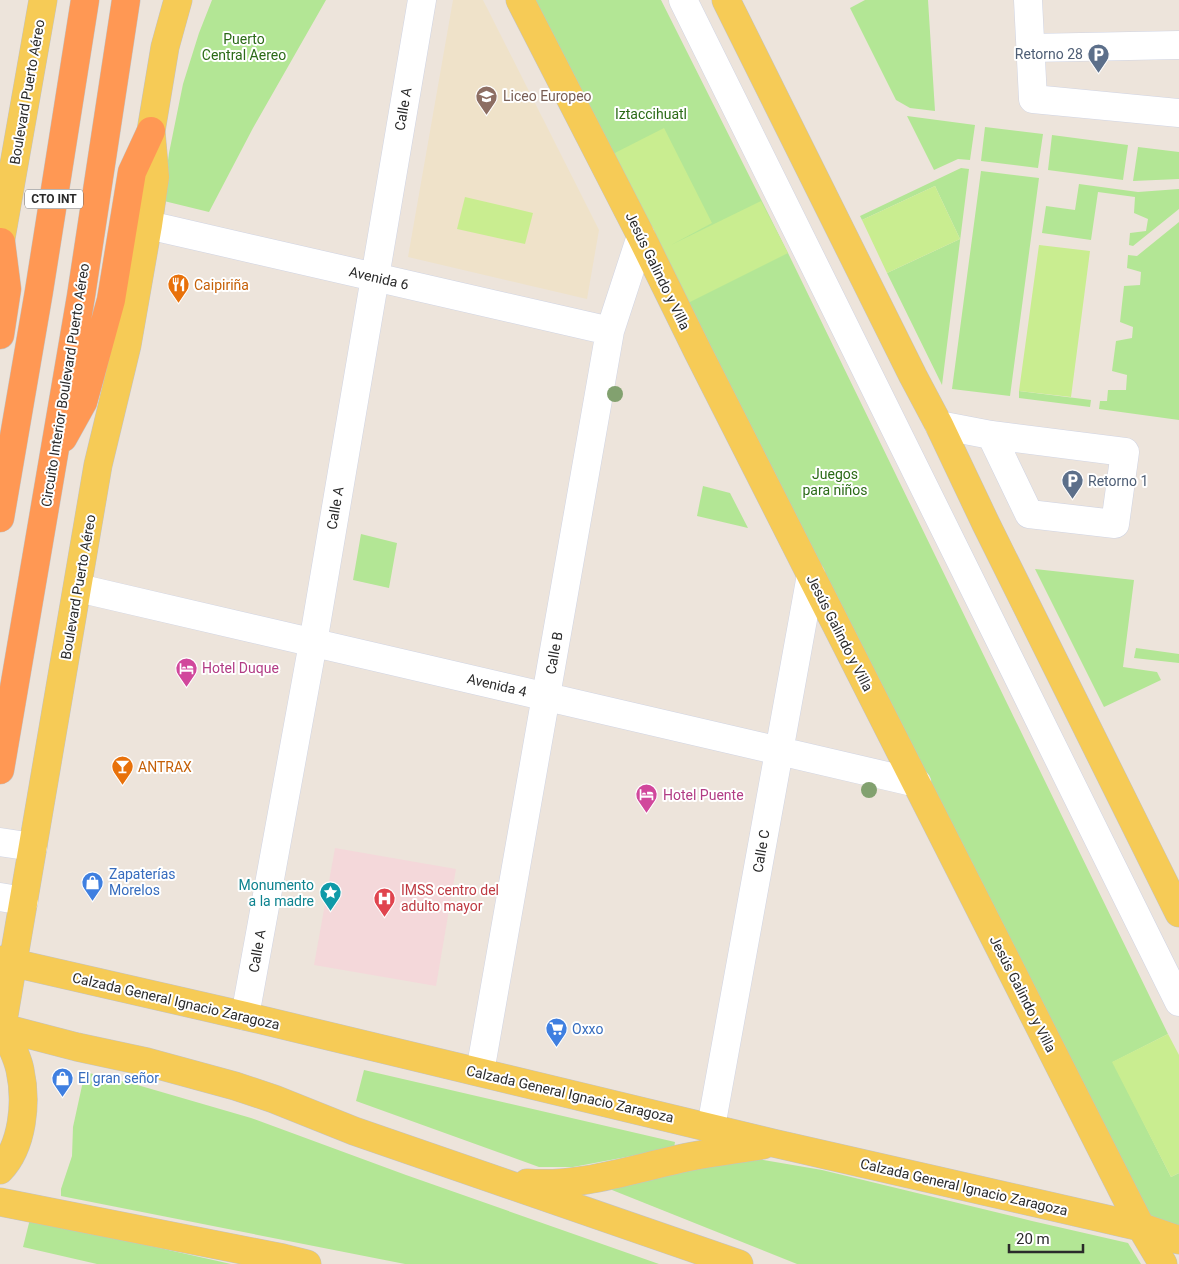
<svg xmlns="http://www.w3.org/2000/svg" width="1179" height="1264" font-family="Roboto,sans-serif">
	<rect width="100%" height="100%" fill="#ede4db"/>
	<!-- education -->
	<path fill="#efe2c9" d="M453,0H483L599,230L587,299L408,257Z"/>
	<!-- medical -->
	<path fill="#f4d8da" d="M335,848L456,869L436,986L314,965Z"/>
	<!-- green -->
	<path fill="#b3e695" d="M212,0H326L253,128L209,212L164,201L166,175L169,153L183,84L199,33Z
		M527,0H661L788,253L1168,1034L1113,1062L1171,1177L1179,1173V1246L1156,1239Z
		M865,0H928L935,111L910,108L896,100L850,8Z
		M907,116L975,125L970,160L958,159L934,170Z
		M985,127L1043,134L1038,168L981,161Z
		M1052,135L1128,145L1123,180L1048,170Z
		M1138,147L1179,152V179L1133,181Z
		M961,168L969,169L942,385L887,273L960,239L935,186L862,220L860,216Z
		M981,171L1039,178L1010,396L952,389Z
		M1079,184L1138,192L1179,189V209L1133,246L1129,245L1130,233L1146,231L1148,219L1134,213L1135,197L1098,192L1091,240L1042,233L1046,206L1075,210Z
		M1179,222V420L1099,409L1100,401H1107L1108,390H1126L1127,375L1112,371L1116,341L1132,338L1133,327L1120,322L1124,286L1140,285L1141,272L1127,268L1128,255L1137,256Z
		M1019,391L1091,400L1090,407L1019,398Z
		M703,486L730,493L748,528L697,516Z
		M361,534L397,543L389,588L353,580Z
		M1035,569L1134,580L1123,667L1157,672L1161,680L1104,707Z
		M1136,648L1179,654V663L1134,658Z
		M364,1070L675,1142L674,1148L573,1167H539L356,1101Z
		M85,1072L134,1084L251,1118L406,1175L659,1264H405L61,1196V1189L72,1156L73,1127Z
		M746,1157L822,1170L1032,1221L1128,1243L1141,1264H797L592,1182Z
		M30,1219L231,1264H97L23,1247Z"/>
	<!-- pitch -->
	<path fill="#c9ed90" d="M664,128L712,223L671,245L761,201L788,253L682,306L605,158Z
		M935,186L960,239L887,273L862,220Z
		M465,197L533,213L525,244L457,229Z
		M1039,245L1090,251L1071,397L1019,391Z
		M1168,1034L1179,1055V1173L1171,1177L1112,1062Z"/>
	<g fill="none" stroke-linecap="round" stroke-linejoin="round">
		<defs>
			<path id="minor" d="M683,0L1179,1002
				M1028,0L1033,99L1179,113
				M1031,48L1179,45
				M148,225L610,331
				M939,425L991,435L1125,452L1115,524L1029,514L991,435
				M78,588L917,783
				M0,842L33,847
				M0,897L24,901
				M245,1016L313,643L422,0
				M480,1072L610,331L641,236
				M711,1127L811,575"/>
			<path id="major" d="M520,0L641,236L698,352L1141,1227L1163,1264
				M726,0L913,376L939,425L986,524L1179,913
				M0,244L43,0
				M0,960L245,1016L773,1143L1141,1227L1179,1240
				M0,1027L77,1047L147,1062L235,1086L274,1099L354,1131L739,1264
				M0,1170C23,1146 27,1102 20,1070C17,1055 9,1041 2,1027L98,465L127,345L148,225L155,177L151,131L165,47L178,0
				M527,1183C578,1187 626,1171 675,1160C704,1153 734,1150 763,1145
				M0,1202L283,1258L307,1264"/>
			<path id="highway" d="M0,335L7,289L1,242
				M63,438L83,402L111,300L132,172L151,131
				M0,518L39,291L85,0
				M0,770L81,296L126,0"/>
		</defs>
		<!-- minor casing -->
		<use href="#minor" stroke="#d0d4e3" stroke-width="29"/>
		<!-- major casing -->
		<use href="#major" stroke="#c3c3c3" stroke-width="29"/>
		<!-- highway casing -->
		<use href="#highway" stroke="#c3c3c3" stroke-width="29"/>
		<!-- minor -->
		<use href="#minor" stroke="#fff" stroke-width="28"/>
		<!-- major -->
		<use href="#major" stroke="#f6cb56" stroke-width="28"/>
		<!-- highway -->
		<use href="#highway" stroke="#ff9854" stroke-width="28"/>
	</g>
	<!-- trees -->
	<g fill="#82a16f">
		<circle cx="615" cy="394" r="8"/>
		<circle cx="869" cy="790" r="8"/>
	</g>
	<!-- icons -->
	<defs>
		<symbol id="parking-pin" viewBox="-11 -11 22 30"><path d="M0 17L-7.5 6A9.5 9.5 0 1 1 7.5 6Z" fill="#5c6f8a" stroke="#fff"/><path d="M-3.5-5.5H1a3.5 3.5 0 0 1 0 7H-1V5.5H-3.5ZM-1-3.4V-.6H.8a1.4 1.4 0 0 0 0-2.8Z" fill="#fff"/></symbol>
		<symbol id="school-pin" viewBox="-11 -11 22 30"><path d="M0 17L-7.5 6A9.5 9.5 0 1 1 7.5 6Z" fill="#8d6e63" stroke="#fff"/><path d="M0-5L7-2L0 1L-7-2ZM-4 1L0 2.5L4 1V4Q0 6-4 4Z" fill="#fff"/></symbol>
		<symbol id="restaurant-pin" viewBox="-11 -11 22 30"><path d="M0 17L-7.5 6A9.5 9.5 0 1 1 7.5 6Z" fill="#e8710a" stroke="#fff"/><path d="M-5-6h1v4h1v-4h1v4h1v-4h1v5L-1.5 .5V6h-2V.5L-5-1ZM5-6V6H3V1.5H1.5Q1.5-4 5-6Z" fill="#fff"/></symbol>
		<symbol id="hotel-pin" viewBox="-11 -11 22 30"><path d="M0 17L-7.5 6A9.5 9.5 0 1 1 7.5 6Z" fill="#d1479c" stroke="#fff"/><path d="M-6-4.5h1.5V1H6V5H4.5V3h-9V5H-6ZM-4 0a1.8 1.8 0 1 1 3.6 0ZM.5 0V-2.5h3Q6-2.5 6 0Z" fill="#fff"/></symbol>
		<symbol id="bar-pin" viewBox="-11 -11 22 30"><path d="M0 17L-7.5 6A9.5 9.5 0 1 1 7.5 6Z" fill="#e8710a" stroke="#fff"/><path d="M-6-5H6L.8 .8V4.5H3.5V6h-7V4.5H-.8V.8Z" fill="#fff"/></symbol>
		<symbol id="shop-pin" viewBox="-11 -11 22 30"><path d="M0 17L-7.5 6A9.5 9.5 0 1 1 7.5 6Z" fill="#3f7fe0" stroke="#fff"/><path d="M-5-2.5h2.3a2.7 3.5 0 0 1 5.4 0H5L5.5 6h-11ZM-1.5-2.5h3a1.5 2.3 0 0 0-3 0Z" fill="#fff"/></symbol>
		<symbol id="sight-pin" viewBox="-11 -11 22 30"><path d="M0 17L-7.5 6A9.5 9.5 0 1 1 7.5 6Z" fill="#0f9aa8" stroke="#fff"/><path d="M0-6L1.8-2.2L6-1.7L2.9 1.2L3.7 5.4L0 3.3L-3.7 5.4L-2.9 1.2L-6-1.7L-1.8-2.2Z" fill="#fff"/></symbol>
		<symbol id="hospital-pin" viewBox="-11 -11 22 30"><path d="M0 17L-7.5 6A9.5 9.5 0 1 1 7.5 6Z" fill="#e0444e" stroke="#fff"/><path d="M-5-5h3v3.5h4V-5h3V5h-3V1.5h-4V5h-3Z" fill="#fff"/></symbol>
		<symbol id="supermarket-pin" viewBox="-11 -11 22 30"><path d="M0 17L-7.5 6A9.5 9.5 0 1 1 7.5 6Z" fill="#3f7fe0" stroke="#fff"/><path d="M-6-5.5h2.5l.6 2H6L4.5 2H-2.5L-4.4-4H-6ZM-1.5 3.2a1.3 1.3 0 1 0 .1 0ZM3 3.2a1.3 1.3 0 1 0 .1 0Z" fill="#fff"/></symbol>
	</defs>
	<g fill-rule="evenodd">
		<use href="#parking-pin" x="1086" y="42" width="25" height="34"/>
		<use href="#school-pin" x="474" y="84" width="25" height="34"/>
		<use href="#restaurant-pin" x="166" y="272" width="25" height="34"/>
		<use href="#parking-pin" x="1060" y="468" width="25" height="34"/>
		<use href="#hotel-pin" x="174" y="656" width="25" height="34"/>
		<use href="#bar-pin" x="110" y="754" width="25" height="34"/>
		<use href="#hotel-pin" x="634" y="782" width="25" height="34"/>
		<use href="#shop-pin" x="80" y="870" width="25" height="34"/>
		<use href="#sight-pin" x="318" y="880" width="25" height="34"/>
		<use href="#hospital-pin" x="372" y="886" width="25" height="34"/>
		<use href="#supermarket-pin" x="544" y="1016" width="25" height="34"/>
		<use href="#shop-pin" x="50" y="1066" width="25" height="34"/>
	</g>
	<g text-anchor="middle" dominant-baseline="central" stroke-width="4" stroke-linejoin="round" paint-order="stroke">
		<!-- shield labels -->
		<rect fill="#fff" stroke="#6a6a6a" stroke-width="1" x="25" y="189.5" width="58" height="19" rx="4"/>
		<g font-size="12" font-weight="bold" fill="#2a2a2a">
			<text x="54" y="199">CTO INT</text>
		</g>
		<!-- park labels -->
		<g font-size="14" fill="#2b6a17" stroke="#fff">
			<text x="244" y="39">Puerto<tspan x="244" dy="16">Central Aereo</tspan></text>
			<text x="651" y="114">Iztaccihuatl</text>
			<text x="835" y="474">Juegos<tspan x="835" dy="16">para niños</tspan></text>
		</g>
		<!-- service labels -->
		<g font-size="14" fill="#4e5e75" stroke="#fff" text-anchor="end">
			<text x="1083" y="54">Retorno 28</text>
			<text x="1088" y="481" text-anchor="start">Retorno 1</text>
		</g>
		<!-- street labels -->
		<g font-size="14" fill="#2a2a2a" stroke="#fff">
			<text transform="translate(27 92) rotate(-80)">Boulevard Puerto Aéreo</text>
			<text transform="translate(403 109) rotate(-80)">Calle A</text>
			<text transform="translate(658 271) rotate(64)">Jesús Galindo y Villa</text>
			<text transform="translate(379 278) rotate(13)">Avenida 6</text>
			<text transform="translate(65 385) rotate(-81)">Circuito Interior Boulevard Puerto Aéreo</text>
			<text transform="translate(335 508) rotate(-80)">Calle A</text>
			<text transform="translate(78 587) rotate(-80)">Boulevard Puerto Aéreo</text>
			<text transform="translate(840 633) rotate(63)">Jesús Galindo y Villa</text>
			<text transform="translate(554 653) rotate(-80)">Calle B</text>
			<text transform="translate(497 685) rotate(13)">Avenida 4</text>
			<text transform="translate(761 851) rotate(-80)">Calle C</text>
			<text transform="translate(257 951) rotate(-80)">Calle A</text>
			<text transform="translate(1023 994) rotate(63)">Jesús Galindo y Villa</text>
			<text transform="translate(176 1001) rotate(13)">Calzada General Ignacio Zaragoza</text>
			<text transform="translate(570 1094) rotate(13)">Calzada General Ignacio Zaragoza</text>
			<text transform="translate(964 1187) rotate(13)">Calzada General Ignacio Zaragoza</text>
		</g>
		<!-- education labels -->
		<g font-size="14" fill="#785e54" stroke="#fff" text-anchor="start">
			<text x="503" y="96">Liceo Europeo</text>
		</g>
		<!-- food labels -->
		<g font-size="14" fill="#c56008" stroke="#fff" text-anchor="start">
			<text x="194" y="285">Caipiriña</text>
			<text x="138" y="767">ANTRAX</text>
		</g>
		<!-- hotel labels -->
		<g font-size="14" fill="#b23c85" stroke="#fff" text-anchor="start">
			<text x="202" y="668">Hotel Duque</text>
			<text x="663" y="795">Hotel Puente</text>
		</g>
		<!-- shop labels -->
		<g font-size="14" fill="#366cbe" stroke="#fff" text-anchor="start">
			<text x="109" y="874">Zapaterías<tspan x="109" dy="16">Morelos</tspan></text>
			<text x="572" y="1029">Oxxo</text>
			<text x="78" y="1078">El gran señor</text>
		</g>
		<!-- culture labels -->
		<g font-size="14" fill="#0d838f" stroke="#fff" text-anchor="end">
			<text x="314" y="885">Monumento<tspan x="314" dy="16">a la madre</tspan></text>
		</g>
		<!-- health labels -->
		<g font-size="14" fill="#be3a42" stroke="#fff" text-anchor="start">
			<text x="401" y="890">IMSS centro del<tspan x="401" dy="16">adulto mayor</tspan></text>
		</g>
	</g>
	<!-- scale -->
	<path d="M1009 1244v8h74v-8" fill="none" stroke="#2a2a2a" stroke-width="2.5"/>
	<text x="1016" y="1244" font-size="15" fill="#2a2a2a" stroke="#ffffff" stroke-width="4" paint-order="stroke">20 m</text>
</svg>
